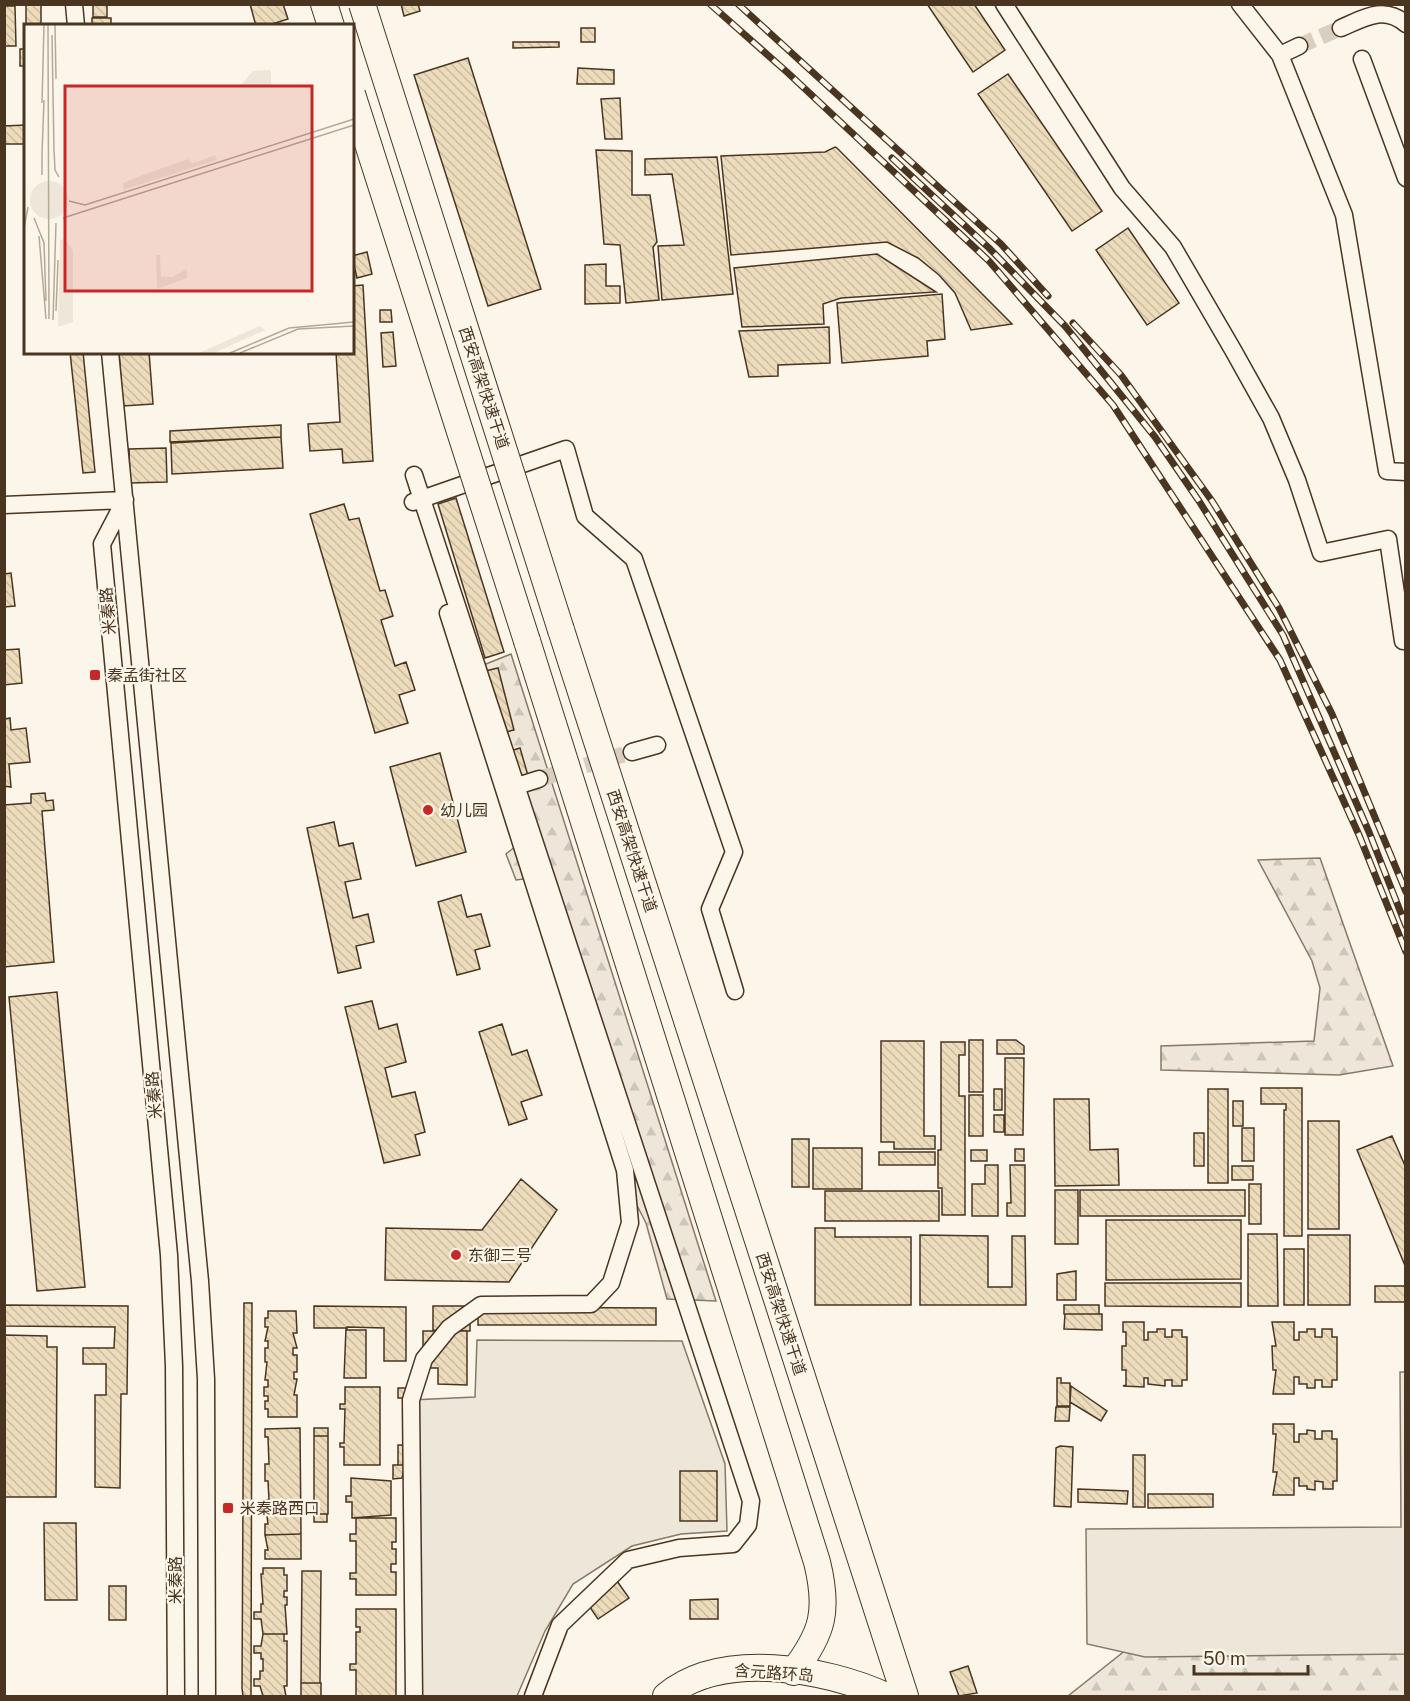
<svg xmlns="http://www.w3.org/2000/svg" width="1410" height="1701" font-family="'Public Sans','Noto Sans SC',sans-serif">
	<defs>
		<pattern id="forest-firs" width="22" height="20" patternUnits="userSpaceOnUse" patternTransform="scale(1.5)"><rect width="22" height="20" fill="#ede6d9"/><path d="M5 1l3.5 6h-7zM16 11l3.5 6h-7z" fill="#cdc6ba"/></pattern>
		<pattern id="building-back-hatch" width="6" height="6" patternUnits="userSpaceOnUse" patternTransform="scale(1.5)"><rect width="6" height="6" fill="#ecdcbc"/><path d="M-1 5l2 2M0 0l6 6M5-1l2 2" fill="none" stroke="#ccbda1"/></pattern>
	</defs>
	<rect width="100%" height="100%" fill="#fbf6e9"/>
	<!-- forest -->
	<path fill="url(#forest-firs)" stroke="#887966" stroke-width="1.5" d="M511,654L716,1301L667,1299L646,1223L616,1165L532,878L516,880L506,854L535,831L476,668Z
		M1320,858L1393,1066L1339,1075L1161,1070V1046L1314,1041L1320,988L1312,961L1258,860Z
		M1131,1646H1405V1696H1068Z"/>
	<!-- parking -->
	<path fill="#ede7d9" stroke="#887966" stroke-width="1.5" d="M477,1340L682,1341L725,1464L727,1531L681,1534L632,1546L573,1584L545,1631L517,1696H406L411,1400L475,1397Z
		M1400,1372H1406L1405,1654L1145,1657L1087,1644L1086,1529L1401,1527Z"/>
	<!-- building -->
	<path fill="url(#building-back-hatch)" stroke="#4a3520" stroke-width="1.5" d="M26,4H41V26H26Z
		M93,4H107V17H93Z
		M250,4H283L288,19L266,26H256Z
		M401,4H418L420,11L404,16Z
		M927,4H974L1005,50L973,72Z
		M4,6H15L16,46H4Z
		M92,18H111V26H92Z
		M581,28H595V42H581Z
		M513,42H559V47L513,48Z
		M20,49H26V66H20Z
		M468,58L541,289L488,306L414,75Z
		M578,68L614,70V84H577Z
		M1008,74L1102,211L1072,231L978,94Z
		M620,98L622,139H605L601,99Z
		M26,125V144H4V126Z
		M835,147L837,148L1012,324L971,330L955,293L939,275L918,258L887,242L731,255L721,156L825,152Z
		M596,150L632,151V195H650L657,242L653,247L659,300L626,303L620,245L604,244Z
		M717,157L733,294L662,300L658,246L684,245L672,174L645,175V159Z
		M1128,228L1179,303L1147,325L1096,250Z
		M367,252L372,274L357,278L352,256Z
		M877,254L936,292L841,298L823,304L824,324L742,327L734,268Z
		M606,264V286H620V303L585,304V265Z
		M363,285L373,461L343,463L342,449L310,451L308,424L340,422L336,352H352V286Z
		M942,294L945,339L927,341L928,356L842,363L837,303Z
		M380,310H391L392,322H380Z
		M829,327L830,363L778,365V376L749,377L739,331Z
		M393,332L396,366L383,367L381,333Z
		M70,352H83L95,472L83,473Z
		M119,352H149L153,404L123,406Z
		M281,425V437L170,442V431Z
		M281,437L283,468L172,474L171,443Z
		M166,448L167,482L130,483L129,449Z
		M456,498L504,652L485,658L438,504Z
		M344,504L349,520L359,518L380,591L385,590L393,616L381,620L395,666L406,662L415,690L399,695L408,723L375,733L310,514Z
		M11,573L15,606L4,607V574Z
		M19,649L22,683L4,685V650Z
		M498,668L514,730L501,733L485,671Z
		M4,712L5,719L10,718L11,730L26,728L30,762L9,764L11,787L4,786Z
		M520,748L531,786L515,791L504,753Z
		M440,753L466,852L416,866L390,767Z
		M45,793L46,801L53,800L54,810L42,811L54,962L4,967V805L31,803V794Z
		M334,822L339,846L353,843L361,879L345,882L353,918L368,914L374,942L356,946L361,968L338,973L307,828Z
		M461,895L467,917L481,914L490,946L475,950L480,969L457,975L438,902Z
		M57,992L85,1287L37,1291L9,997Z
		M372,1001L379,1029L397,1024L406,1062L385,1068L392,1097L415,1092L425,1132L415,1135L420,1155L384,1163L345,1007Z
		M502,1024L512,1055L527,1050L542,1095L521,1102L527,1119L509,1125L479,1032Z
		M969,1040H983V1092H969Z
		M997,1040H1016L1024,1046V1054H997Z
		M881,1041H924V1136H935V1149H894V1142H881Z
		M941,1042H965V1055H959V1096H965V1215H942V1188H938V1150H941Z
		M1005,1058H1024L1023,1135H1005Z
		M1261,1088H1302V1236H1284V1110H1286V1104H1261Z
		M994,1089H1002V1110H994Z
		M1208,1089H1228V1183H1208Z
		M969,1095H983V1136H969Z
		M1054,1099H1089L1090,1150L1118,1149L1119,1185L1055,1186Z
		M1233,1101H1243V1126H1233Z
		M994,1115H1004V1132H994Z
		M1308,1121H1339V1229H1308Z
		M1242,1128H1254V1161H1242Z
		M1194,1133H1204V1166H1194Z
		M1392,1136L1406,1168V1268L1357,1150Z
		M792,1139H809V1187H792Z
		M813,1148H862V1189H813Z
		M1015,1149H1024V1161H1015Z
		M971,1150H987V1161H971Z
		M879,1152H935V1165H879Z
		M985,1165H998V1216H972V1184H985Z
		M1010,1165H1025V1216H1007V1203H1011Z
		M1232,1166H1253V1180H1232Z
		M521,1179L557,1210L509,1282L385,1280L386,1228L482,1230Z
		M1249,1184H1261V1224H1249Z
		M1055,1190H1078V1244H1055Z
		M1080,1190H1245V1216H1080Z
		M825,1191H939V1221H825Z
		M1106,1220H1241V1279L1106,1280Z
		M815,1228H835V1237H911V1305H815Z
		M1248,1234H1277L1278,1306H1248Z
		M920,1235L988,1236V1287H1012V1236H1025L1026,1305H920Z
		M1308,1235H1350V1305H1308Z
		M1284,1249H1304V1305H1284Z
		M1076,1271V1300H1057V1274Z
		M1105,1283H1241V1307L1105,1306Z
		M1375,1286H1406V1302H1375Z
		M244,1303H252L251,1696H243L242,1688Z
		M4,1305L128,1306L127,1394H121L120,1488L95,1487V1395H106V1364H83V1348H114L115,1327L4,1326Z
		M1064,1305H1099V1314H1064Z
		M314,1306L406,1307V1361H384V1328L347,1327V1330H366V1378H344L346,1328H314Z
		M433,1306H470V1331L433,1330Z
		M478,1307L656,1308V1325H478Z
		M268,1311H296L297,1333H293L297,1348H293V1355H297V1372H294V1379H297L294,1395H297V1417H268V1409H265V1401H268V1396H264V1387H268V1380H265L267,1362H265V1348H268V1341H265L268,1327H265V1318H268Z
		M1065,1314H1102V1330L1064,1329Z
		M1123,1322H1144V1340H1148V1332H1157V1329H1165V1337H1172V1330H1182V1337H1187V1380H1182V1386H1172V1380H1165V1386L1148,1384V1378H1144V1387L1123,1386L1126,1385V1370H1122V1346H1126V1332H1123Z
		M1272,1322H1294V1340H1299V1332H1307V1329H1315V1337H1322V1329H1332V1337H1337V1380H1332V1387H1322V1380H1315V1388H1307V1384H1299V1377H1294V1394H1273L1276,1370H1273L1272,1346H1276Z
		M423,1331H467V1385L438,1384V1368H423Z
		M4,1335L47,1336V1347H57L56,1497H4Z
		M1057,1378H1061V1383H1070V1406H1057Z
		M1071,1386L1107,1411L1101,1421L1070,1402Z
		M345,1387H380V1465H344V1447H340V1443H344L345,1409H340V1404H345Z
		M398,1388H406L407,1398H398Z
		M1056,1407H1070L1069,1421H1055Z
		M1273,1424H1294V1442H1299V1434H1307V1430L1315,1431V1439H1322V1431H1332V1439H1337V1481H1333V1489H1323V1482L1315,1481V1490L1307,1489V1486H1299V1478H1294V1495H1273L1277,1472H1273L1276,1434H1273Z
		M300,1428L301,1534L265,1535V1524H268L265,1500H269L268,1481H265V1464H269L268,1437H265V1429Z
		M314,1428H328V1436H314Z
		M314,1436H328V1514H314Z
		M398,1445H411L408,1465H398Z
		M1060,1446L1073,1447L1071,1507L1054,1506L1056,1448Z
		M1133,1455H1145V1507H1133Z
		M393,1465H405L402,1478L393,1479Z
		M680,1471H717V1521H680Z
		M351,1478L391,1481V1515L352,1518V1502H346V1496H351Z
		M1078,1489L1128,1491L1127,1504L1078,1502Z
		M1148,1494H1213V1507L1148,1508Z
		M314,1514H327V1522H314Z
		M356,1518H396V1542H392V1549H396V1564H391V1572H396V1595H356V1579H350V1573H356V1541H350V1534H356Z
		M44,1523H76L77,1600H45Z
		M301,1534V1559H265V1550H268L265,1535Z
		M263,1568H284V1575H287V1591H284V1597H287V1605H285L287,1634H263L261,1619H254V1612H261V1604H263L261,1574H263Z
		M302,1571H321L320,1683H301Z
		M617,1581L629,1598L598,1619L587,1603Z
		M109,1586H126V1620H109Z
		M718,1599V1619H690V1600Z
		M356,1609H396V1696H356V1670H350V1664H356V1632H360V1627H356Z
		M263,1634H284V1641H287V1686H284L286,1696H263L260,1686H254V1679H260V1671H263V1659H261V1653H254V1646H261Z
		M968,1666L977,1693L959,1696L950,1672Z
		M301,1683H321V1696H301Z"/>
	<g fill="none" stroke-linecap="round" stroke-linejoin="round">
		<!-- minor-tunnel -->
		<path stroke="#d8cfc1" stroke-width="16" stroke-dasharray="16 8" stroke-linecap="butt" d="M1299,46L1341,28
			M539,779L632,752"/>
		<defs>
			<path id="minor" d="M74,4L76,26
				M1004,4L1122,188L1173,247L1233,350L1271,418L1297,480L1321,553L1388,539L1403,641H1406
				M1240,4L1280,55L1344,215L1387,471L1406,472
				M1341,28C1364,18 1384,5 1406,24
				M1280,55L1299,46
				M1362,59L1406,178
				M110,352L200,1281L206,1379L207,1696
				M414,475L751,1501L748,1525L733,1544L679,1548L628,1560L560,1625L533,1696
				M125,500L102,544L169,1255L174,1366L176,1696
				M413,502L566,449L585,516L634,559L734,852L710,909L735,991
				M4,505L125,500
				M632,752L657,745
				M517,786L539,779
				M414,1696L411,1400L424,1359L449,1328L481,1305L591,1304L611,1283L630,1223L625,1170L448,613"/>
			<path id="highway" d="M324,4L331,26
				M561,630L905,1696
				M527,641L817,1562C829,1611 823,1633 793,1672
				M666,1696C721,1650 825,1668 886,1696"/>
		</defs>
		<!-- minor casing -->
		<use href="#minor" stroke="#4a3520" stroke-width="19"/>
		<!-- highway casing -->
		<use href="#highway" stroke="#4a3520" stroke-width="28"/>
		<!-- minor -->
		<use href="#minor" stroke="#fbf6e9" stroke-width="16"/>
		<!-- highway -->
		<use href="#highway" stroke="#fbf6e9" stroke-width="26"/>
		<defs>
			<path id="rail" d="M710,4L788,73L989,261L1113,405L1280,660L1359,835L1406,952
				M738,4L1001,244L1048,296
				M892,158L989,248L1065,326L1155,437L1199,501L1283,635L1369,832L1406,926
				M1073,323L1121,375L1212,501L1279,608L1332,714L1406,892"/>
		</defs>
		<!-- rail casing -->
		<use href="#rail" stroke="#4a3520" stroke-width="7"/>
		<!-- rail -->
		<use href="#rail" stroke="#fbf6e9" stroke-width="4.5" stroke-dasharray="14" stroke-linecap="butt"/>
		<defs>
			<path id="highway-bridge" d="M362,4L561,630
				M352,94L527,641"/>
		</defs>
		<!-- highway-bridge casing -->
		<use href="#highway-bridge" stroke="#4a3520" stroke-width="28" stroke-linecap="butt"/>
		<!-- highway-bridge -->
		<use href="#highway-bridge" stroke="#fbf6e9" stroke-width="26"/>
	</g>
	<!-- markers -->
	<g fill="#c62828" stroke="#fbf6e9" stroke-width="2">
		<rect x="89" y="669" width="12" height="12" rx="3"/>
		<circle cx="428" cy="810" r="6"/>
		<circle cx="456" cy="1255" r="6"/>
		<rect x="222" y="1502" width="12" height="12" rx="3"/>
	</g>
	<g text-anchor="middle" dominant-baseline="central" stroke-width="4.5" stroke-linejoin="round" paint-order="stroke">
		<!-- street labels -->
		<g font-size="16" fill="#4a3520" stroke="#fbf6e9">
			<text transform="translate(484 388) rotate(72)">西安高架快速干道</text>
			<text transform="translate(108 611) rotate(-95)">米秦路</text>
			<text transform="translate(632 851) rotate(72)">西安高架快速干道</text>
			<text transform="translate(154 1095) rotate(-95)">米秦路</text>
			<text transform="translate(781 1314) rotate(72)">西安高架快速干道</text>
			<text transform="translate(175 1580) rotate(-90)">米秦路</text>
			<text transform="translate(774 1673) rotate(4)">含元路环岛</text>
		</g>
		<!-- poi labels -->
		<g font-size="16" fill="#4a3520" stroke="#fbf6e9" text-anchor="start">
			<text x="107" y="675">秦孟街社区</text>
			<text x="440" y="810">幼儿园</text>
			<text x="468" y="1255">东御三号</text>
			<text x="240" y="1508">米秦路西口</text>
		</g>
	</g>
	<!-- overview -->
	<g transform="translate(24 24)">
		<rect width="330" height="330" fill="#fbf6e9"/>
		<path d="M6 176a19 19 0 1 1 38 0a19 19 0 1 1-38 0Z" fill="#ede6d9"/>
		<path d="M247,46V62H216L229,47ZM191,131L193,136L99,166V159L119,151L164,135L168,140ZM40,215L49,226V298L34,303L36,216ZM132,231H136L137,253H148L163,245V254L133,265ZM236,302L241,306L190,329H175Z" fill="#ede6d9"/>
		<path fill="none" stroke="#b4a999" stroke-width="1.5" d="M24,1L25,295M31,1L32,55M28,11L30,127M18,79L20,1M30,126L31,146L35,153M18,129V151M18,130L20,76M45,177L61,181L330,95M10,194L20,219L22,277M39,194L330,101M0,204L4,183M15,212L22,295M32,287L34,236M29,296L32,199M206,329L265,304L330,298M216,329L274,305L330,302"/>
		<path fill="#c62828" fill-opacity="0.15" stroke="#c62828" stroke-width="3" d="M41,62H288V267H41Z"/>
		<rect width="330" height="330" fill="none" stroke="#4a3520" stroke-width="3"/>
	</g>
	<!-- border -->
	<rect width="1410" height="1701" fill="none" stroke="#4a3520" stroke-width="12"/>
	<!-- scale -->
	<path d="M1194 1665v9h114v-9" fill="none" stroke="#4a3520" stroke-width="3"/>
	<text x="1203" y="1665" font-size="18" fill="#4a3520" stroke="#fbf6e9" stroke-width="4.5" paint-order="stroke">50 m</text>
</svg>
